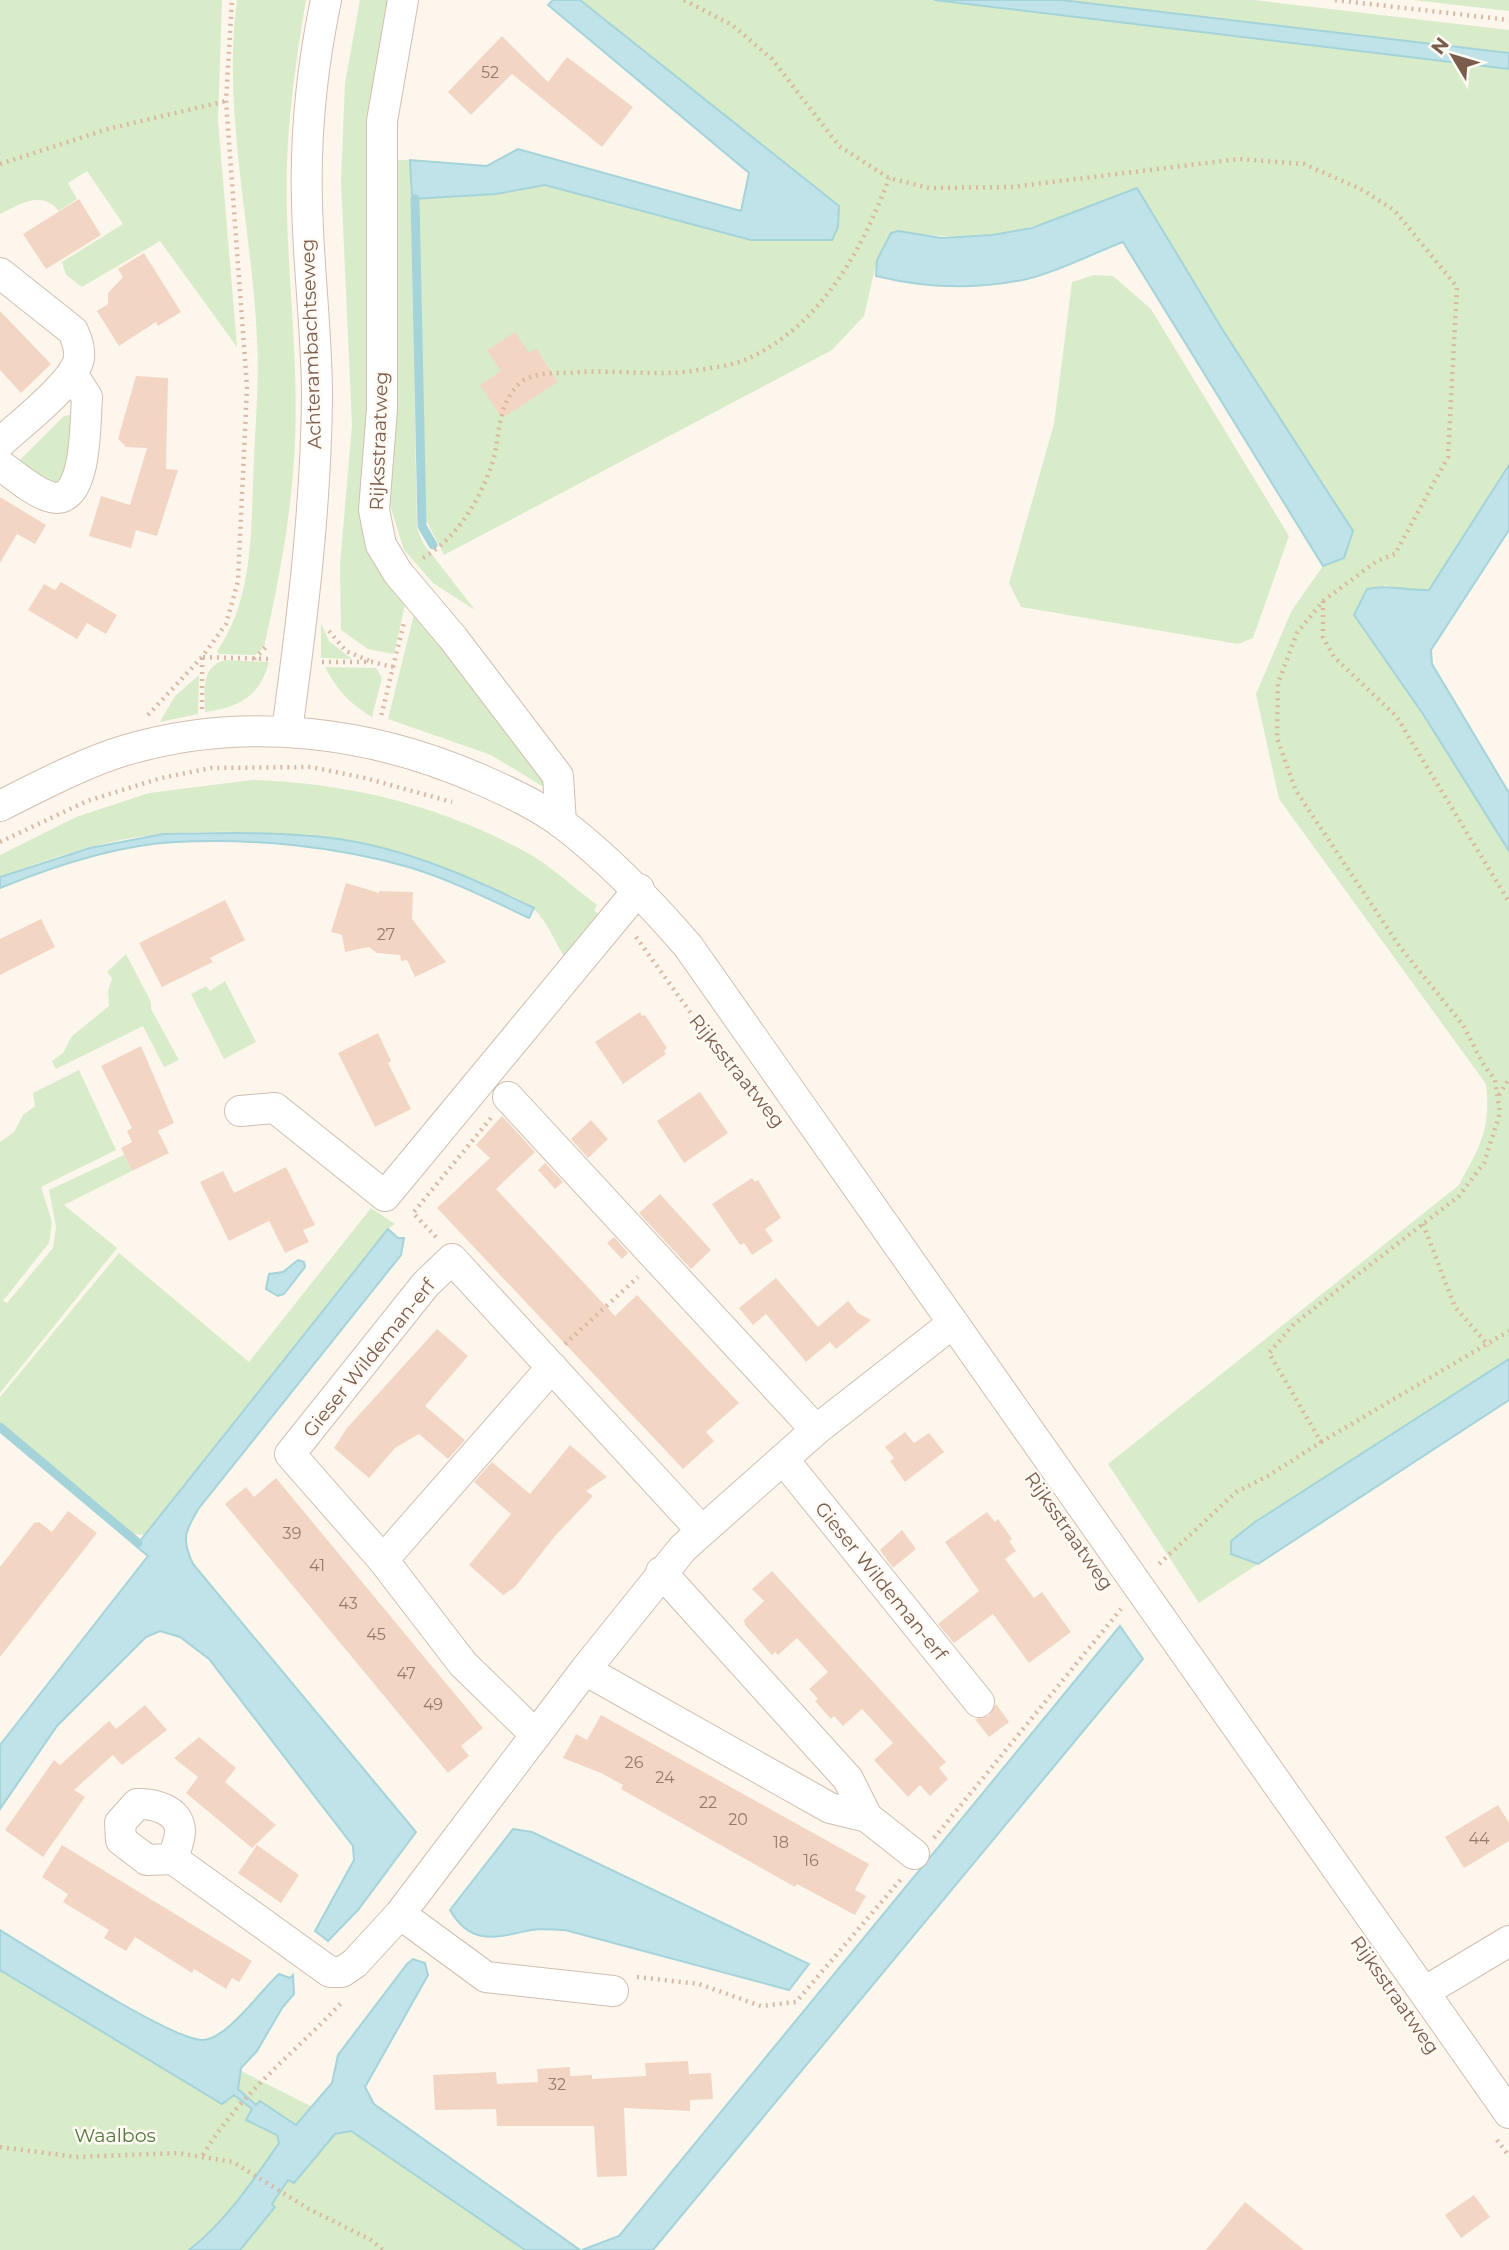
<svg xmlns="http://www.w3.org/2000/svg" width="1509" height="2250" font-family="Montserrat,sans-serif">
	<rect width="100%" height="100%" fill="#fdf6ec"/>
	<!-- green -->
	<path fill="#d8ecc9" d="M0,0H222L218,120L237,347L160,241L82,287L66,275L62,262L123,224L87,171L68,183L77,199L59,211C41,190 21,204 0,214Z
		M237,0H306C297,54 289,108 287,163C284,262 301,360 294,459C290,523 278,585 264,647L255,655L219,654L217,651C251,603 251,540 253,483C254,435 260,386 257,339C252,226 222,113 237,0Z
		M360,0H397L374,539L407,596L394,654L368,649L341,630L340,565L352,425L341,181L345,83Z
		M580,0H934L1509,69V465L1429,590H1403L1385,585L1354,615L1423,714L1509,851V1359L1255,1522L1231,1554L1258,1564L1199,1603L1108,1464L1459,1185C1480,1146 1491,1130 1486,1084L1279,799L1256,694L1292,610L1323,566L1344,558L1224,332L1137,188C1048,225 996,247 898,231L877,260L864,316L832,350L444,555L425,518L418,199L496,194L545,185L751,240L839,206Z
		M1061,0H1254L1509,30V53Z
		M1413,0H1509V11Z
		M396,160H410L417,528L423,543L475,610L433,583L404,550L390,505Z
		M1094,275L1113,276L1151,309L1289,536L1253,638L1238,644L1021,607L1009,583L1054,424L1072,282Z
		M69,415L76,419L61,491L17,463L64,416Z
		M416,606L553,784L542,786L491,755L388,719Z
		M321,623L329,641L352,659L321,658Z
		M225,660L269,662C260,696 240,707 205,712C205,692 200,667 225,660Z
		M325,667L376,668L382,678L372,717C350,704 337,690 325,667Z
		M199,675L198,714L160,722L175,696Z
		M252,780C348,783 439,805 524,851C550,865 573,887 597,905L594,910L599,915L565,958C556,944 547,921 534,909C523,898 487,887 472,880C376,838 268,826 164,834C108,838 52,858 0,877V855L76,817L149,793Z
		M126,954L151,1002V1009L179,1060L164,1067L143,1026L56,1069L52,1061L63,1053L72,1036L109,1006L108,991L112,978L107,972Z
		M225,981L256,1042L224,1059L191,994L206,986L210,991Z
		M79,1070L116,1150L41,1187L52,1222L49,1243L3,1301L7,1303L53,1248L56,1227L49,1190L124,1155L132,1171L64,1205L117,1248L0,1393V1142L14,1132L23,1115L35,1106L33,1093Z
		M371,1208L395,1224L388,1229L146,1535L133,1534L0,1423V1397L119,1253L249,1362Z
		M0,1949L352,2127L552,2250H0Z"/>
	<!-- water -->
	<path fill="#bfe3e8" stroke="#a5d3da" stroke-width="2" d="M553,0H580L839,206L838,227L832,240H751L545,185L496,194L412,199L410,160L487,166L518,149L741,211L749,173L548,5Z
		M934,0H1061L1509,53V69Z
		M1137,188L1224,332L1353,531L1344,558L1323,566L1123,242C1091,254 1060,271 1027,279C977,290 925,288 876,276L877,260L891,233L898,231L942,238L992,235L1032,228Z
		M1509,465V530L1431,650L1432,664L1509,793V851L1423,714L1354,615L1367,589C1388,584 1407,591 1429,590Z
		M163,834C222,833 281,831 339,839C407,849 473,878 534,908L529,918C491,900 453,881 412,868C337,846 253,838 175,842C116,845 54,866 0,888V877L90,848Z
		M388,1229L398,1238H404L401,1255L199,1508C185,1531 181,1539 193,1564L416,1832L358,1910L328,1941L315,1931L354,1860L353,1846L209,1659L180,1637L160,1631L146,1637L57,1726L0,1809V1745L148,1556L136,1546Z
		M298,1260L304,1262L305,1267L284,1294L278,1296L266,1289L269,1274L283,1272Z
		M1509,1359V1400L1258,1564L1231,1554V1541L1255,1522Z
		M1120,1626L1143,1659L653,2250H582L619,2236Z
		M513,1829L532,1832L809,1964L789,1990L565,1930C554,1930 541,1928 531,1930C498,1937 471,1947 450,1910Z
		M0,1930C33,1950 173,2041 203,2040C227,2039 261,1990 279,1974L290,1978L293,1975L294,1994L282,2008L257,2051L241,2068L238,2089L256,2105L260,2101L296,2125L332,2083L338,2055L407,1964L413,1959L425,1963L428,1975L365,2087L374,2104L580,2250H525L351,2131L335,2134L294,2183L288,2180L272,2204L275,2207L240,2250H189C226,2221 253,2181 279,2143L277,2135L246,2120L252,2109L234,2095L222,2104L0,1970Z"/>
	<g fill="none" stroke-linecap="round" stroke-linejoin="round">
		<!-- stream -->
		<path stroke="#a5d3da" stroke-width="9" d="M415,199L422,526L433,545
			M0,1427L138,1543"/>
	</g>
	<!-- building -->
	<path fill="#f3d5c3" d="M502,36L548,82L567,57L633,107L602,147L512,74L471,115L448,92Z
		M79,199L101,235L46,269L23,234Z
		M144,253L181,312L158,326L156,322L119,346L97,311L108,304V293L123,277L118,269Z
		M0,311L51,364L21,393L0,370Z
		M515,332L529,353L536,348L558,382L502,418L480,385L501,371L487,350Z
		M136,376L168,378L166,469L178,470L157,536L136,530L131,548L89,536L101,496L130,505L147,448L126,447L118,439Z
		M0,497L46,525L35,544L17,534L0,563Z
		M61,582L117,615L106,634L87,623L77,639L28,610L44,584L55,590Z
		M346,883L379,893V891L413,892L412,919L446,962L415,977L407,960L401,961L400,955L377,953L369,947L345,952L342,935L331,932Z
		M225,900L245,940L210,958L213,962L162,987L139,943Z
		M41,919L55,947L0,975V939Z
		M640,1012L642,1016L645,1015L667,1048L664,1051L666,1054L623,1084L595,1042Z
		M378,1033L391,1061L388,1063L411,1109L375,1127L338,1053Z
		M141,1046L174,1123L158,1131L169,1153L132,1171L121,1148L132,1142L127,1131L132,1128L101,1066Z
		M700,1092L728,1133L684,1163L657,1121Z
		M502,1116L535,1152L496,1189L615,1316L637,1295L739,1403L706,1432L714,1441L683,1469L437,1208L490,1158L476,1145Z
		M591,1120L608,1139L588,1158L571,1139Z
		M545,1163L563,1182L555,1189L538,1170Z
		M286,1167L315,1225L303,1230L309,1242L285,1253L269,1221L229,1241L200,1182L223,1171L234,1193Z
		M752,1178L755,1182L758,1180L781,1218L765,1229L773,1241L752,1255L744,1243L740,1245L712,1204Z
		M660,1194L711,1250L691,1269L639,1213Z
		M614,1237L628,1253L622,1259L607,1243Z
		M776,1278L818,1327L848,1301L858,1313L871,1320L836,1349L820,1330L830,1342L806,1362L766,1314L753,1325L739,1308Z
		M437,1329L468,1356L425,1406L465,1440L448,1459L419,1434L395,1448L369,1478L334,1448L347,1428Z
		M905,1432L914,1443L929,1433L944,1452L905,1482L890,1461L894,1458L885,1447Z
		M570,1445L607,1477L586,1491L593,1496L555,1536L515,1587L503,1595L469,1565L511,1514L474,1482L492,1462L530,1494Z
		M276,1478L483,1728L461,1746L469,1756L448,1773L225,1504L246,1487L254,1497Z
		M68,1511L97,1533L0,1657V1567L34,1523L39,1522L52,1532Z
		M987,1512L995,1522L998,1519L1012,1539L1009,1541L1016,1551L1005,1559L1034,1598L1042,1592L1071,1632L1029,1663L993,1614L954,1643L938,1624L979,1591L945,1542Z
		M902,1530L916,1549L893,1568L880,1550Z
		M772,1571L946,1762L939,1768L948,1779L930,1796L920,1785L908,1797L874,1760L893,1743L862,1709L843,1726L834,1716L831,1719L815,1701L818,1699L809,1689L828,1672L797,1638L778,1655L775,1652L772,1655L745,1625L744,1620L764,1601L752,1589Z
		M996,1704L1009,1722L989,1737L975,1719L989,1716Z
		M145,1705L167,1730L122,1765L113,1755L74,1790L85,1797L43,1857L5,1830L54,1760L60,1765L109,1721L116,1729Z
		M601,1715L869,1864L855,1890L866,1896L855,1915L797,1884L795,1887L621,1789L623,1785L601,1773L563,1758L576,1734L587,1740Z
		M199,1737L236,1768L225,1782L276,1825L252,1848L186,1793L198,1777L174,1758Z
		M1498,1805L1509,1823V1841L1464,1868L1445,1837Z
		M62,1845L252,1961L239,1982L232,1978L226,1989L194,1969L192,1973L135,1937L126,1951L104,1938L109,1930L63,1902L68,1894L42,1877Z
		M257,1845L299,1875L281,1903L238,1873Z
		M688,2061L689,2074L711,2073L713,2099L690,2100V2111L624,2108L627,2176L597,2177L594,2126H497L496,2109L435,2110L433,2075L496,2072L497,2084L538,2082L537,2069L570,2067V2076L592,2075V2079L646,2076L645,2063Z
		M1474,2195L1490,2217L1461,2238L1445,2215Z
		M1245,2202L1304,2250H1206Z"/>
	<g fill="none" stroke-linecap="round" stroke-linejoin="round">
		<defs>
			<path id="minor" d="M403,0L382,121V409L374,510L381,545L398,573L453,638L558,776L561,823
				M0,273L73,331C77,340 80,348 79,358C75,383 19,425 0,443
				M0,465C15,475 34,493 51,497C88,507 85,420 87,397L72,374
				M287,731C302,621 316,508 317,397C317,332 308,266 307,201C305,132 312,67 326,0
				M0,806C40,786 83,763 126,750C245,715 372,731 484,781C511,793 539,806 563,824C610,860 650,902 688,946L1509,2113
				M508,1097L816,1430
				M240,1111L275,1108L385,1196L639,889
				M783,1459L979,1702
				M383,1560L552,1367
				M661,1572L848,1779L867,1817L914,1854
				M585,1670L830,1808L867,1817
				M536,1735L463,1664L383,1560L290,1454L425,1285L452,1259L702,1531
				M173,1859C175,1851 180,1840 180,1831C180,1810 153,1803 137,1804L120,1823L121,1840L147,1860L173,1859L330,1972H342L355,1963L400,1914L585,1670L683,1548L816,1430L953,1323
				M400,1914L486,1977L613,1991
				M1424,1992L1509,1941"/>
		</defs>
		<!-- minor casing -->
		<use href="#minor" stroke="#d1beb0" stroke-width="32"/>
		<!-- path -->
		<path stroke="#d9b8a5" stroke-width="4.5" stroke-dasharray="2 5" stroke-linecap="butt" d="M684,0L732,25L772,59L839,146L889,178L929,188L1011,187L1239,159L1304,164L1363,190L1395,211L1457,287L1448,457L1395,554L1377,561L1323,601L1297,633L1278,683L1277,738L1296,791L1400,947L1463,1025L1482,1062L1495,1080L1500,1113L1484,1163L1459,1196L1294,1324L1269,1353L1321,1442L1268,1476L1236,1492L1158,1565
			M1335,0L1509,20
			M0,164L108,129L226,101
			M423,558C458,537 480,500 493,461C501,433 496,406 520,383C534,370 564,374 582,372C618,370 657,376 693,371C709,368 730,366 745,360C820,327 862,251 889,178
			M1323,601V637L1334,657L1396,716L1509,902
			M329,631L346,651L372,662
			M203,657L268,659
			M254,659L268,645
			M322,662H372L393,667L381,717
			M393,667L404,623
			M202,709V658
			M148,715L202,657L226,624L238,581L247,387L226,101L232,0
			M0,842L87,801L161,778L211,768L311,767L365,778L452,802
			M636,937L721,1055L759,1100
			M1499,1095L1509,1079
			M1423,1224L1455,1307L1489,1346
			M436,1237L413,1213L491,1118
			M565,1344L638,1277
			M1321,1442L1509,1331
			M934,1838L1121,1609
			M637,1977L699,1984L761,2006L796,2002L902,1878
			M1497,2140L1509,2156
			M0,2147L76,2157L178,2153L233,2162L309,2209L371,2240L383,2250
			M203,2155C239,2094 295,2053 343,2001"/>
		<!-- minor -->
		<use href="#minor" stroke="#fff" stroke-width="30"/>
	</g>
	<g text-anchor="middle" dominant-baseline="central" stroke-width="5" stroke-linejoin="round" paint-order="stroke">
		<!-- number labels -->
		<g font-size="16" fill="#987a6a">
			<text x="490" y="72">52</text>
			<text x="386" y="934">27</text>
			<text x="292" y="1533">39</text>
			<text x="317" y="1565">41</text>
			<text x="348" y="1603">43</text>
			<text x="376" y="1634">45</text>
			<text x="406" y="1673">47</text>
			<text x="433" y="1704">49</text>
			<text x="634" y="1762">26</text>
			<text x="665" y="1777">24</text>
			<text x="708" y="1802">22</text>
			<text x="738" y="1819">20</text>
			<text x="1479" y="1838">44</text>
			<text x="781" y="1842">18</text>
			<text x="811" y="1860">16</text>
			<text x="557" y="2084">32</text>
		</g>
		<!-- street labels -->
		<g font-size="19" fill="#7a5c4d" stroke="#fffaf3">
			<text transform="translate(311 344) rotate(-92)">Achterambachtseweg</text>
			<text transform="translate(379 441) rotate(-88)">Rijksstraatweg</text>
			<text transform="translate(737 1071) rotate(51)">Rijksstraatweg</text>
			<text transform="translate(369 1358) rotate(-51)">Gieser Wildeman-erf</text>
			<text transform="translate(1069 1531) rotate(55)">Rijksstraatweg</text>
			<text transform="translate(881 1581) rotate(51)">Gieser Wildeman-erf</text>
			<text transform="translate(1395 1995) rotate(55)">Rijksstraatweg</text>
		</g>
		<!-- park labels -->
		<g font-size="19" fill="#537a41" stroke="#fffaf3">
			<text x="115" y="2135">Waalbos</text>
		</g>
	</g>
	<!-- north arrow -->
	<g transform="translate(1453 56) rotate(308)" stroke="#fffaf3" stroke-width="5" paint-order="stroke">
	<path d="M0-5L12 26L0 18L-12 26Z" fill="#7a5c4d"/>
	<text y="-10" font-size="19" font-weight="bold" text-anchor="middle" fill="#7a5c4d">N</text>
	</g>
</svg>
